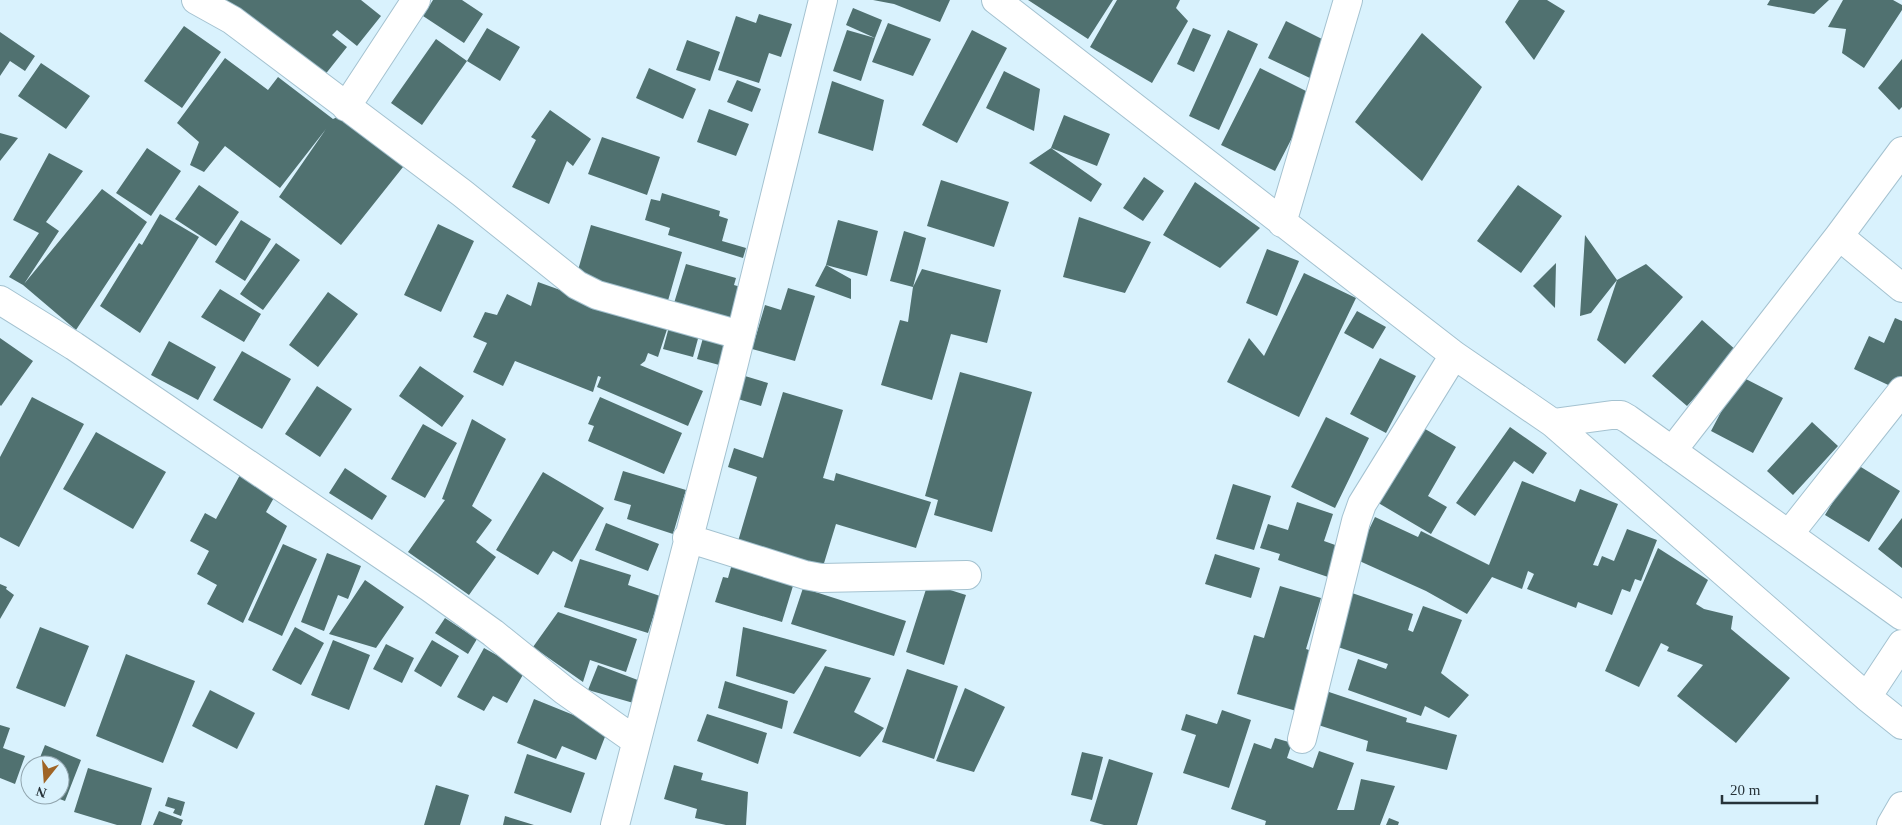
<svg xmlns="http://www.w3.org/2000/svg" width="1902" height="825" font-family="'Times New Roman',serif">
	<rect width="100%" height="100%" fill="#d9f2fd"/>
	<!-- building -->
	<path fill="#507170" d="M221,0H361L381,16L357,46L337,30L332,35L347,47L324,76Z
		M433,0H462L483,14L464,43L423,16Z
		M873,0H950L940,22L894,4Z
		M1028,0H1113L1088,39Z
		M1117,0H1180L1176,8L1188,21L1152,83L1090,47Z
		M1519,0H1547L1565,11L1534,60L1505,22Z
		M1770,0H1829L1814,14L1767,5Z
		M1843,0H1893L1902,5V10L1864,68L1842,53L1846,29L1828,27Z
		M853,8L882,20L875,38L846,25Z
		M759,14L792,24L781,57L769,53L759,83L718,70L736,16L756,23Z
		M1286,21L1330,43L1312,79L1268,58Z
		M888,23L931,39L913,76L872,62Z
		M184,26L221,52L182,108L144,81Z
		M487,28L520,47L500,81L467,61Z
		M1193,28L1211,35L1194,72L1177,64Z
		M847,30L875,38L861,81L833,71Z
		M972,30L1007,48L957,143L922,125Z
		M1228,30L1258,44L1219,130L1189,116Z
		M0,32L35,56L25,71L10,61L0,76Z
		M1422,33L1482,87L1422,181L1355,122Z
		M436,39L467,61L422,125L391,103Z
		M687,40L720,52L710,81L676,70Z
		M225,58L268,90L278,77L333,119L344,114L407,162L341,245L279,197L326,129L280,188L225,146L204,172L190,165L199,142L177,123Z
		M1902,59V107L1899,110L1878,88Z
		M41,63L90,96L66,129L18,96Z
		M649,68L696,89L683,119L636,98Z
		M1260,68L1314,95L1275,171L1221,145Z
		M1004,71L1040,89L1034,131L986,108Z
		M737,80L761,89L752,112L727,102Z
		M832,81L884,100L873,151L818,133Z
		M709,109L749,124L736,156L697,142Z
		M550,110L591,139L573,166L567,161L549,204L512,187L536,140L531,137Z
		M1064,115L1110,134L1097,166L1051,148Z
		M0,133L18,138L0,161Z
		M602,137L660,157L647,195L588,174Z
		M147,148L181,171L151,216L116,193Z
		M1051,148L1102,184L1091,202L1029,163Z
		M49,153L83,171L46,222L59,231L24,284L102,189L147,222L76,330L23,285L9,277L39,233L13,220Z
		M1144,177L1164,191L1143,221L1123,208Z
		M941,180L1009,202L994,247L927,226Z
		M1195,182L1260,228L1220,268L1163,235Z
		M199,185L239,212L216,246L175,219Z
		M1518,185L1562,216L1521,273L1477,241Z
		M662,193L720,211L719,216L728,219L722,241L746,248L743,258L668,235L670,228L645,220L651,199L660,201Z
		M160,214L199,237L140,333L100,306L139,243L142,245Z
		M1079,217L1151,242L1125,293L1063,277Z
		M241,220L271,239L245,281L215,262Z
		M838,220L878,231L867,276L826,265Z
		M438,224L474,241L441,312L404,295Z
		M591,225L682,252L665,311L576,277Z
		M904,231L926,238L913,287L890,281Z
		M1585,235L1617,280L1591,313L1580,316Z
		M276,243L300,260L263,310L240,294Z
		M1267,249L1299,261L1277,316L1246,303Z
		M1556,263L1555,308L1533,286Z
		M686,264L736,278L734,285L744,288L731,331L671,313Z
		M1646,264L1683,297L1625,364L1597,340L1617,280Z
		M826,265L851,279V299L815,286Z
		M922,269L1001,290L987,343L951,334L932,400L881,385L900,320L908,322L913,287Z
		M1304,273L1356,298L1299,417L1227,382L1249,338L1264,356Z
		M538,282L563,291L671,317L658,357L648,353L645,361L640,365L703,391L688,426L597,387L601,377L598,376L593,392L515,361L503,386L473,372L487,343L473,337L485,312L497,315L507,294L531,306Z
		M788,288L815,296L795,361L752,349L765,305L781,310Z
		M220,289L261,314L244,342L201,317Z
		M328,292L358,314L318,367L289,345Z
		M1357,311L1386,327L1373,349L1344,333Z
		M1895,318L1902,321V383L1899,390L1854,369L1869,336L1884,343Z
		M1702,320L1737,351L1687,406L1652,376Z
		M669,327L699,335L693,357L663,349Z
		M0,338L33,361L1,406L0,405Z
		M703,338L730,345L723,366L697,359Z
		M169,341L216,367L198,400L151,375Z
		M242,351L291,379L262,429L213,400Z
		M1380,358L1416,376L1386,433L1350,414Z
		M420,366L464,396L442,427L399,396Z
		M960,372L1032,392L992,532L934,515L938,500L925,496Z
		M745,376L768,383L761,406L738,399Z
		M1740,376L1783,398L1753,453L1711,431Z
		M317,386L352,409L320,457L285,434Z
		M783,392L843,410L823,478L834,481L836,473L931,502L916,548L836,524L821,573L736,548L757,477L728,467L734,448L763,458Z
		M32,397L84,424L19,547L0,537V457Z
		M600,397L682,433L664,474L588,441L594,426L588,424Z
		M1326,417L1369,438L1335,508L1291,487Z
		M472,419L506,439L472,506L492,520L476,542L496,557L469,595L408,552L445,500L442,499Z
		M1812,422L1838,446L1793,495L1767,471Z
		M423,424L457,443L425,498L391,479Z
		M1420,426L1456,447L1428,496L1447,507L1431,534L1375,501Z
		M1510,427L1547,453L1533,474L1514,461L1475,516L1456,503Z
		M96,432L166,472L133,529L63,489Z
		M1856,464L1900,491L1869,542L1825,515Z
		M345,468L387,496L372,520L329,493Z
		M623,471L686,490L673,534L627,519L631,505L614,500Z
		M543,472L604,508L572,562L553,551L538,575L496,550Z
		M240,475L276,494L266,512L287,526L243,623L207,604L217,585L197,574L209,551L190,541L205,513L216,519Z
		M1522,481L1575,502L1580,489L1618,504L1593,565L1598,566L1602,556L1614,561L1627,529L1657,540L1641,581L1635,579L1630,592L1622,589L1612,615L1578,602L1576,608L1527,589L1534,574L1528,571L1522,589L1492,577L1467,614L1426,591L1355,559L1375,517L1418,537L1421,531L1489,565Z
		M1233,484L1271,496L1254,550L1216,539Z
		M1297,502L1333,514L1324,541L1338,546L1328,577L1278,560L1280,554L1260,548L1268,524L1288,530Z
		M1902,518V568L1878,549Z
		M606,523L659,544L648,571L595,550Z
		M283,544L317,559L282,636L248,620Z
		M1658,548L1708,580L1696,604L1704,609L1733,616L1731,629L1790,678L1736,743L1677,696L1703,665L1667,651L1669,647L1661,643L1639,687L1605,671Z
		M327,553L361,566L348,599L338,595L324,631L301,622Z
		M1215,554L1260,568L1251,598L1205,584Z
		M734,557L796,576L782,622L715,602L723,577L728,578Z
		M580,559L631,575L628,585L660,596L648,633L564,607Z
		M365,580L404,607L376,648L329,634Z
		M928,583L966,595L944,665L906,652Z
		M0,584L7,587L6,589L14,595L0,619Z
		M1280,586L1321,598L1306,649L1318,653L1300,712L1237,694L1254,635L1264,638Z
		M803,588L906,621L894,656L791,624Z
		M1352,593L1413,614L1408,630L1413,632L1423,606L1462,620L1441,673L1469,695L1449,718L1425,706L1421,716L1348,690L1358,659L1386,669L1388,664L1335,646Z
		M558,612L637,639L626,672L590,660L583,682L533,647Z
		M445,618L477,639L468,654L435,633Z
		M40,627L89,646L65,707L16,688Z
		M295,627L324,643L301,685L272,670Z
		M743,627L827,650L794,694L736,676Z
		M333,640L370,655L349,710L311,695Z
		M432,640L459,656L441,687L414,671Z
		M386,644L414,658L402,683L373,669Z
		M484,648L525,671L507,703L493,696L484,711L457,697Z
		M126,654L195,681L163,763L96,736Z
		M598,665L643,682L637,704L588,690Z
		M825,666L871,678L854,712L884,728L860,757L793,733Z
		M907,669L958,686L934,759L882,742Z
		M725,681L788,701L782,729L718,708Z
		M965,688L1005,707L974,772L936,761Z
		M210,690L255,713L237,749L192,726Z
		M1323,690L1407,718L1406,722L1457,735L1447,770L1366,751L1368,741L1312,723Z
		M534,699L608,729L596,760L562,746L556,759L517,743Z
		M1222,710L1251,720L1229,788L1183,773L1196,735L1181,730L1186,714L1217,724Z
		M707,714L767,733L758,764L697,741Z
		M0,725L10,728L3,748L25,756L15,784L0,778Z
		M1275,738L1292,743L1287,758L1313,768L1319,751L1354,763L1337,810H1354L1361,779L1395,786L1380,825H1265L1266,821L1231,809L1254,743L1271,749Z
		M45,745L81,760L65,801L49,795H60V765H37Z
		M1082,752L1103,757L1092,800L1071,795Z
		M527,754L585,773L571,813L514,793Z
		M1109,759L1153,773L1137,825H1104L1090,821Z
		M674,765L703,773L701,780L748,792L746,825H726L695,818L697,809L664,799Z
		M88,768L152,788L141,825H117L74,812Z
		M436,785L469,795L460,825H424Z
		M168,797L185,802L181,816L173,813L175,809L165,806Z
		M159,811L183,820L181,825H153Z
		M505,816L534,825H503Z
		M1389,818L1399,822L1398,825H1386Z"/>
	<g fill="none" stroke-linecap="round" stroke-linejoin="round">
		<defs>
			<path id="minor" d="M196,0L232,20L462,193L577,285L597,295L740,335
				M996,0L1454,355L1553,423L1867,697L1902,725
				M346,107L416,0
				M1282,223L1348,0
				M1839,236L1902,288
				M0,300L74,346L429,587L493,633L565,691L636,741
				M1553,423L1612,415H1621L1628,419L1902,616
				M1672,451L1839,236L1902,151
				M1789,534L1902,391
				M687,538L805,575L821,578L967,575
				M1867,697L1902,644
				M1302,739L1356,521L1362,504L1454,355
				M615,825L734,363L823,0
				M1891,825L1902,806"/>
		</defs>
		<!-- minor casing -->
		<use href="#minor" stroke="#a4c2d0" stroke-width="30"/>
		<!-- minor -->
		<use href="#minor" stroke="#fff" stroke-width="28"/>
	</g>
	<!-- north arrow -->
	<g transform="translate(45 780) rotate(197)"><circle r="24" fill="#d9f2fd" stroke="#92a6af"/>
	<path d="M0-4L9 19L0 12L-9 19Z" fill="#9f6425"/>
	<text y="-8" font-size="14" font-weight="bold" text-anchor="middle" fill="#273339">N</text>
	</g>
	<!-- scale -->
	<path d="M1722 795v8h95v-8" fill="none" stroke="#273339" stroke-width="2.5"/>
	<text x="1730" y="795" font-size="15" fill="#273339" stroke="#d9f2fd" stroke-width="4" paint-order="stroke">20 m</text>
</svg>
